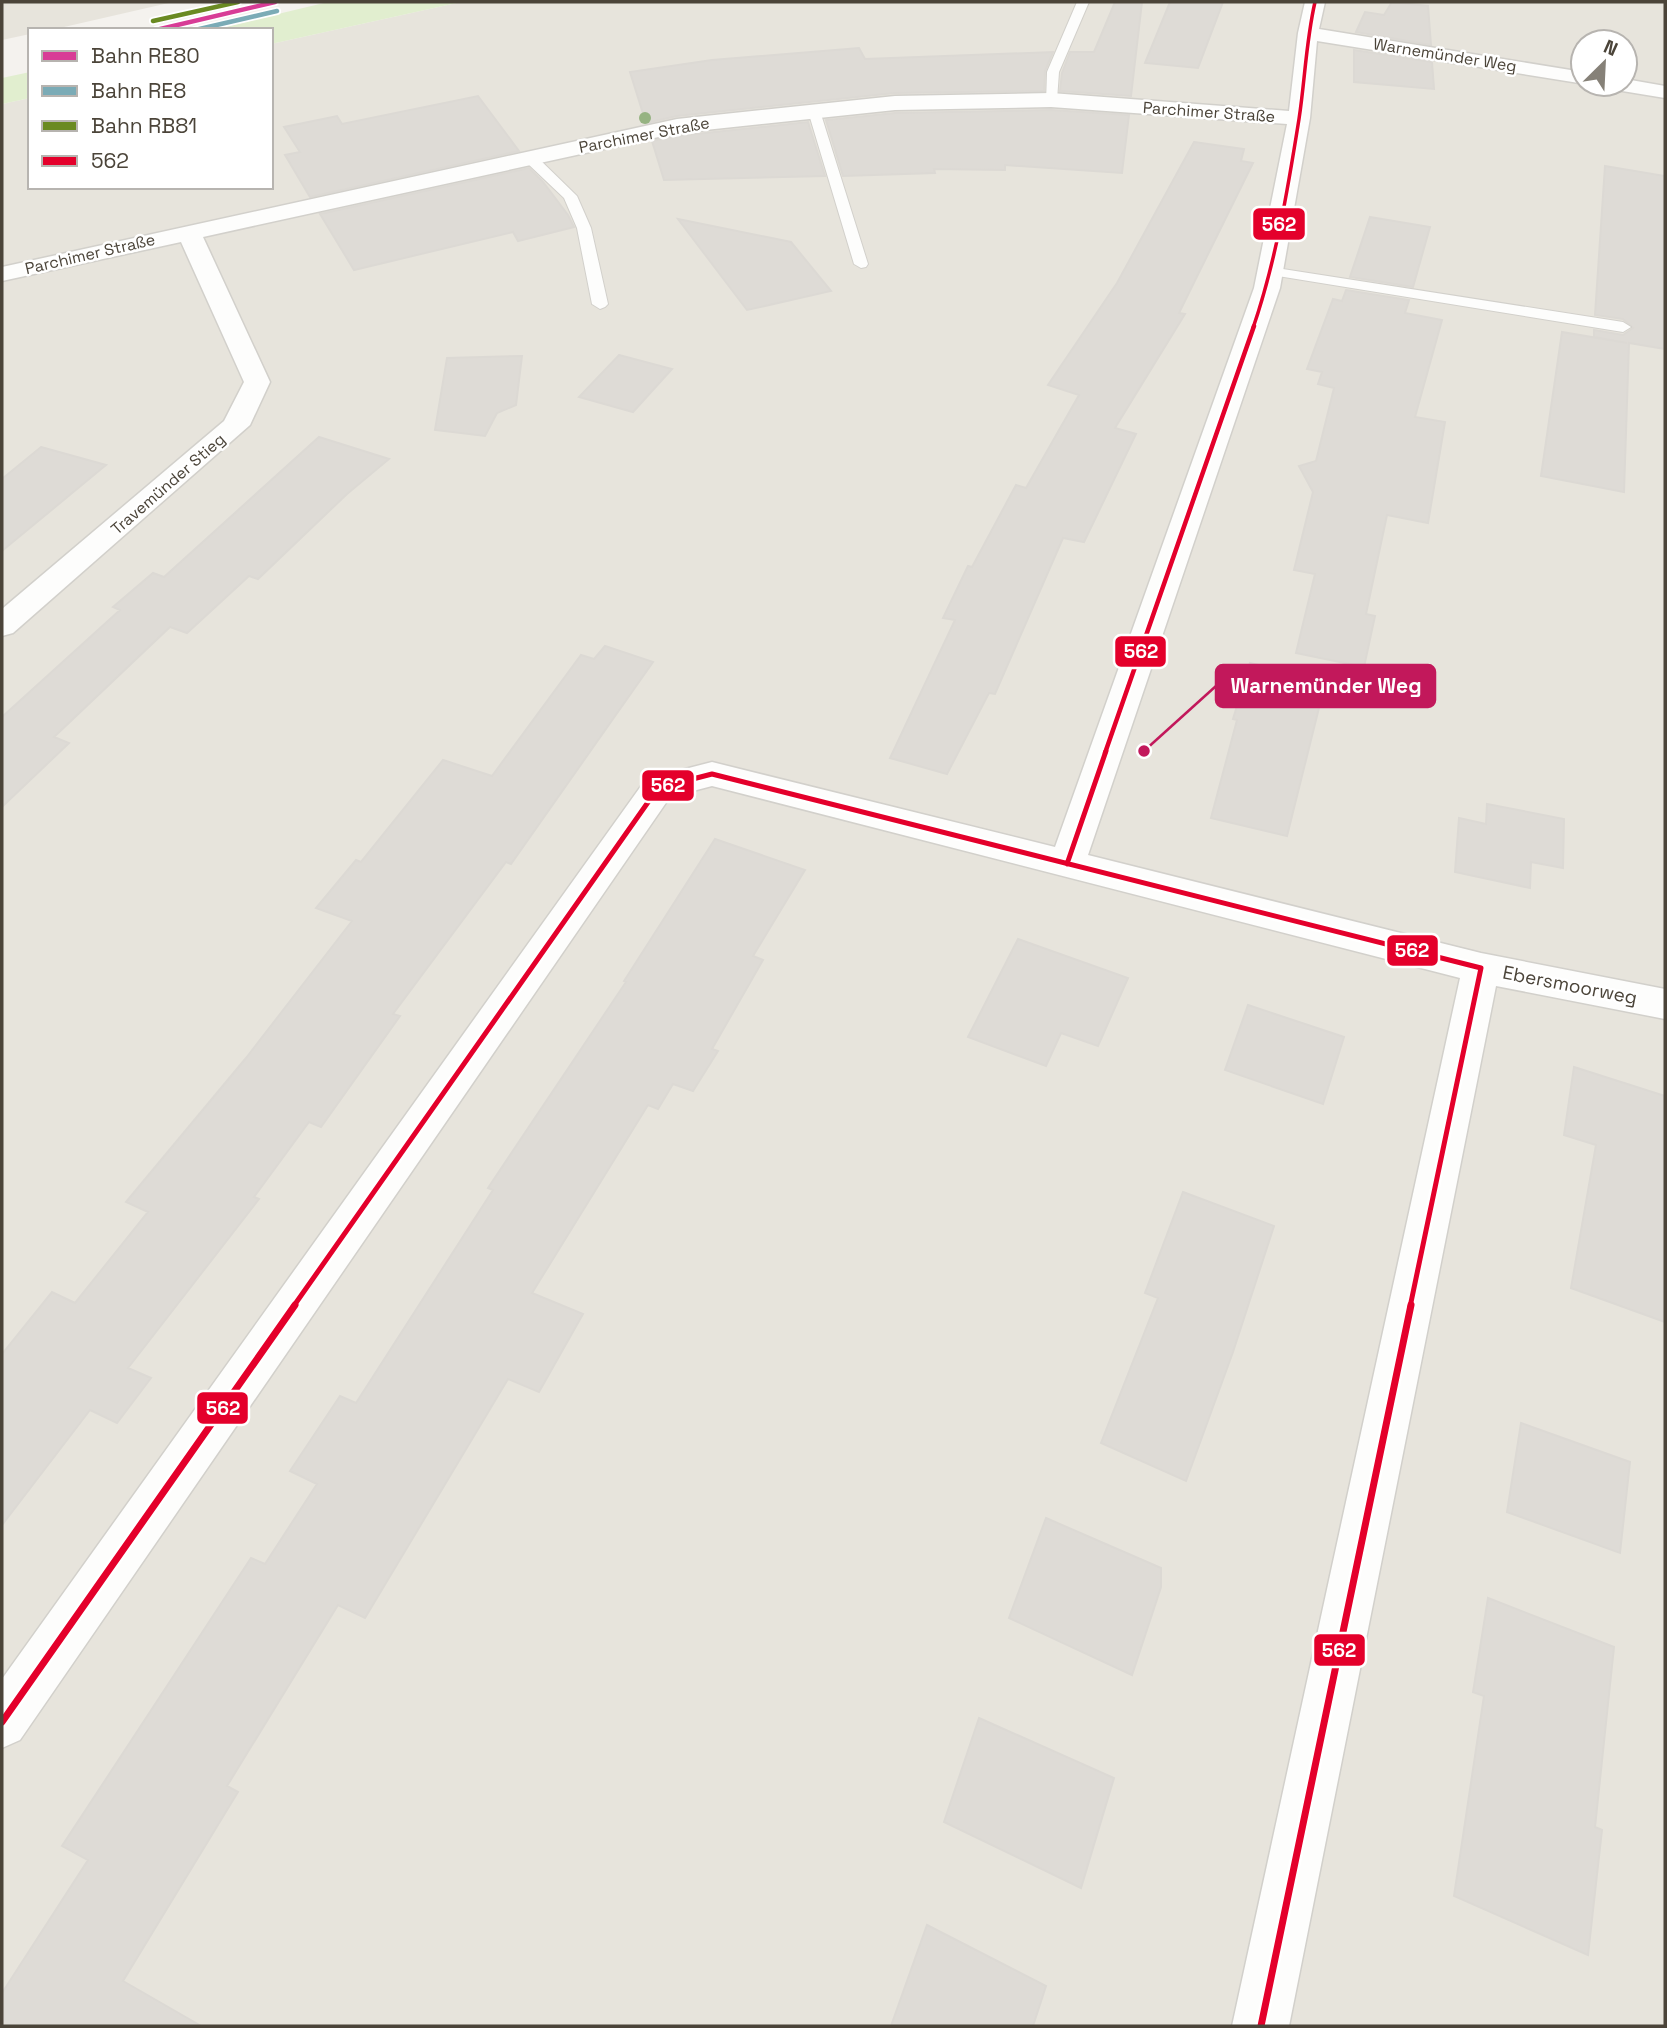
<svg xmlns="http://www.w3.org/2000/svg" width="1667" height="2028" font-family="'Space Grotesk',sans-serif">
	<rect width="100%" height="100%" fill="#f4f2ee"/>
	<!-- residential -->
	<path fill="#e7e4dc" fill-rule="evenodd" d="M2,2H173L51,30H30V34L2,40Z
		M461,2H1665V2026H2V104L30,98V187H271V44ZM1583,42H1625V84H1583Z"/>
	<!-- green -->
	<path fill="#e1eecf" d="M328,2H461L271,44V30H212Z
		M30,72V98L2,104V78Z"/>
	<!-- building -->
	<path fill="#dedbd6" stroke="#dcd9d4" stroke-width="2" d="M1115,2H1142L1131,96L1060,91L1062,73L1070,52H1094Z
		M1170,2H1223L1198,68L1145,63Z
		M1392,2L1428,6L1431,45L1356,32L1365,12L1384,15Z
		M859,48L865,59L1053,52L1045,71L1044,91L895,93L677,116L646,123L630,72L712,60Z
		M1354,50L1432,62L1434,89L1354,82Z
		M478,96L519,151L310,197L285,155L300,152L284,127L337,116L342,124Z
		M1051,110L1129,115L1122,173L1005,165V170L934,169L935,173L843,176L826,120L895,113Z
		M808,122L825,176L664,180L652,141L677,136Z
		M1194,142L1244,149L1241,161L1253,163L1179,313L1185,314L1115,428L1136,434L1084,542L1063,538L995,694L989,693L947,774L890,758L955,620L943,618L968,566L972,567L1016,485L1026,488L1079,395L1048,385L1117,283Z
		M1605,166L1665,176V349L1629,343L1624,492L1541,476L1562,332L1627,343L1594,337V330L1623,335L1633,328L1623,319L1595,315Z
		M529,168L543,182L568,215L574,227L518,241L513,232L354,270L320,214Z
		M1370,217L1430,227L1413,287L1350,277Z
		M678,219L791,242L831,291L747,310Z
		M1346,290L1409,300L1405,313L1442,320L1415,417L1445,422L1428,523L1387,515L1366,614L1375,616L1364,667L1296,653L1315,574L1294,570L1313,492L1299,466L1316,461L1334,388L1318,384L1322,372L1307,369L1333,299L1342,301Z
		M619,355L672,369L633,412L579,397Z
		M522,356L516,405L497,413L485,436L435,430L447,358Z
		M319,437L389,459L347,494L258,579L249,576L187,633L170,627L54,737L69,743L2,807V717L120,610L113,607L153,573L164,577Z
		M41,447L106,465L2,551V479Z
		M605,646L653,662L511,864L506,862L393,1014L400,1016L321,1127L309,1122L254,1197L259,1199L128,1368L151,1378L117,1423L90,1410L2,1525V1354L52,1292L75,1303L148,1212L126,1202L246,1058L352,921L316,908L356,860L361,862L443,760L492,776L581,655L594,659Z
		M1250,663L1326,680L1287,836L1211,818L1237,720L1233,719Z
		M1487,804L1564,819L1563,868L1531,862L1530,888L1455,872L1459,818L1486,824Z
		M715,839L805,870L753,956L763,960L712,1049L718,1051L693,1091L673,1084L658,1109L648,1105L532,1293L583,1314L539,1392L508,1379L365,1618L338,1605L227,1786L238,1792L123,1981L201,2026H2V1993L88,1860L62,1846L251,1558L265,1564L317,1484L290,1471L340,1396L356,1403L493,1190L488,1188L626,982L624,981Z
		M1018,939L1128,978L1098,1046L1061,1033L1046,1066L968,1037Z
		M1248,1005L1344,1037L1323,1104L1225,1070Z
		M1574,1067L1665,1096V1322L1571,1288L1596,1145L1564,1135Z
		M1183,1192L1274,1226L1233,1352L1186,1481L1101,1443L1158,1298L1145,1293Z
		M1521,1423L1630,1462L1620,1553L1507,1512Z
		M1046,1518L1161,1568V1587L1132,1675L1009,1618Z
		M1488,1598L1614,1647L1595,1827L1602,1830L1588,1955L1454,1896L1484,1696L1473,1692Z
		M979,1718L1114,1778L1081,1888L944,1822Z
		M927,1925L1046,1986L1033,2026H891Z"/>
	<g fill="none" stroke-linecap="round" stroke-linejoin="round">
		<defs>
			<path id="lane" d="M1077,2H1089L1059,72L1057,100L1056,103H1046L1047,72Z
				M814,107L820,111L868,264L866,267L861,268L854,264L808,111Z
				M530,154L535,155L577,196L591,228L608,304L605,307L600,309L592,304L577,228L564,198L525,161L523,158Z
				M1270,267L1623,322L1631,327L1623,332L1265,274L1263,271Z"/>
			<path id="street" d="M1305,2H1325L1319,29L1583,72L1585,84L1317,41L1310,118L1280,288L1088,855L1481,953L1665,989V1019L1496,986L1289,2026H1232L1460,978L712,786L670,797L20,1740L2,1748V1679L646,779L712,762L1055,847L1254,288L1287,124L1051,107L895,110L677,133L203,237L270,382L250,425L13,633L2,636V609L224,421L244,382L181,242L2,281V267L677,119L895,96L1051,93L1289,111L1298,33Z
				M1625,79L1665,86V98L1610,89L1607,84H1625Z"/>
		</defs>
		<!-- lane casing -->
		<use href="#lane" stroke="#d2d0cb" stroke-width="2"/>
		<!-- street casing -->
		<use href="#street" stroke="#d2d0cb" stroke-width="3"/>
		<!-- lane -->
		<use href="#lane" fill="#fdfdfc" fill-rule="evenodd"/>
		<!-- street -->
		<use href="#street" fill="#fdfdfc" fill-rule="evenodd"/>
		<defs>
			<path id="bus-1-far3" d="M1253,328C1276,261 1288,188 1299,119C1305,80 1306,41 1315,2"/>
			<path id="bus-1-far2" d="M1105,753L1254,326"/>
			<path id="bus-1-far1" d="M1067,864L1106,751
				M293,1307L658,788L712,774L1481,968L1410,1307"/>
			<path id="bus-1" d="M2,1722L295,1305
				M1261,2026L1411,1305"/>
		</defs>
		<!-- bus-1-far3 casing -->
		<use href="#bus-1-far3" stroke="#fff" stroke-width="7"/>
		<!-- bus-1-far2 casing -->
		<use href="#bus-1-far2" stroke="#fff" stroke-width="9"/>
		<!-- bus-1-far1 casing -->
		<use href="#bus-1-far1" stroke="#fff" stroke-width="10"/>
		<!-- bus-1 casing -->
		<use href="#bus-1" stroke="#fff" stroke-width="12"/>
		<!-- bus-1-far3 -->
		<use href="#bus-1-far3" stroke="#e4002b" stroke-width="3.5"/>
		<!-- bus-1-far2 -->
		<use href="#bus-1-far2" stroke="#e4002b" stroke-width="4.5"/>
		<!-- bus-1-far1 -->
		<use href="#bus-1-far1" stroke="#e4002b" stroke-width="5"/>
		<!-- bus-1 -->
		<use href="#bus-1" stroke="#e4002b" stroke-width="7"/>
		<defs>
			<path id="rail-1" d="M156,30L275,2"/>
			<path id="rail-2" d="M195,30L277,11"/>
			<path id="rail-3" d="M153,21L238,2"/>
		</defs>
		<!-- rail-1 casing -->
		<use href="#rail-1" stroke="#fff" stroke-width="8"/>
		<!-- rail-2 casing -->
		<use href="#rail-2" stroke="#fff" stroke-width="8"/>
		<!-- rail-3 casing -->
		<use href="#rail-3" stroke="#fff" stroke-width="8"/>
		<!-- rail-1 -->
		<use href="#rail-1" stroke="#d83c96" stroke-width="4.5"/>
		<!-- rail-2 -->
		<use href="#rail-2" stroke="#7babb6" stroke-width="4.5"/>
		<!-- rail-3 -->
		<use href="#rail-3" stroke="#6a8a22" stroke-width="4.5"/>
	</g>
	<!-- trees -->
	<circle fill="#96b382" cx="645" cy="118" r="6"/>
	<g text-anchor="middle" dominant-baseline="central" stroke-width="5" stroke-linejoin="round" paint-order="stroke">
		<!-- far-street labels -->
		<g font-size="16" fill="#4b4439" stroke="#fff">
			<text transform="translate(1445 55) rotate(9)">Warnemünder Weg</text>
			<text transform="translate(1209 112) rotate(4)">Parchimer Straße</text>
			<text transform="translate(644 135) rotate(-11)">Parchimer Straße</text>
			<text transform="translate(90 254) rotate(-13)">Parchimer Straße</text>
			<text transform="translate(168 484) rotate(-41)">Travemünder Stieg</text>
		</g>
		<!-- street labels -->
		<g font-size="19" fill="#4b4439" stroke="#fff">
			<text transform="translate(1570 985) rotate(11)">Ebersmoorweg</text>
		</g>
	</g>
	<!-- callouts -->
	<path fill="none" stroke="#c2185b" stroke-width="2.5" d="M1144 751L1216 686"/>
	<circle fill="#c2185b" stroke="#fff" stroke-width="2.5" cx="1144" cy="751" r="7"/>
	<rect fill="#c2185b" stroke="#c2185b" stroke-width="2.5" x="1216" y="665" width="219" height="42" rx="7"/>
	<g font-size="21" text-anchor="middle" font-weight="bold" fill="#fff">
		<text x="1326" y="693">Warnemünder Weg</text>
	</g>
	<g stroke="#fff" stroke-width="2.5">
		<rect x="1252" y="207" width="54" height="34" rx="7" fill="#e4002b"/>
		<rect x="1114" y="635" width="53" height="33" rx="7" fill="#e4002b"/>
		<rect x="641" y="769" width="54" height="33" rx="7" fill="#e4002b"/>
		<rect x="1386" y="934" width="53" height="33" rx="7" fill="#e4002b"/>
		<rect x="196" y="1391" width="53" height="34" rx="7" fill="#e4002b"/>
		<rect x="1313" y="1633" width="53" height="34" rx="7" fill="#e4002b"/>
	</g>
	<g font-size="19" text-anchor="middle" font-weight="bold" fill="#fff">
		<text x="1279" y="231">562</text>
		<text x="1141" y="658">562</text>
		<text x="668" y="792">562</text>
		<text x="1412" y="957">562</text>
		<text x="223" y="1415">562</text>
		<text x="1339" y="1657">562</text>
	</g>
	<!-- border -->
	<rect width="1667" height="2028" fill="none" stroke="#4b4439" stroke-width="7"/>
	<!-- legend -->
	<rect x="28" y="28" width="245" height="161" fill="#ffffff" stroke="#b7b4b0" stroke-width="2"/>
	<rect x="42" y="51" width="35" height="10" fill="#d83c96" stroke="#b7b4b0" stroke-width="2"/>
	<text x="91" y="63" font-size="21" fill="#4b4439">Bahn RE80</text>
	<rect x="42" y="86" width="35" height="10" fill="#7babb6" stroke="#b7b4b0" stroke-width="2"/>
	<text x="91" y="98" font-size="21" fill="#4b4439">Bahn RE8</text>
	<rect x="42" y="121" width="35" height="10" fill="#6a8a22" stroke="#b7b4b0" stroke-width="2"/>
	<text x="91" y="133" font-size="21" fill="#4b4439">Bahn RB81</text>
	<rect x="42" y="156" width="35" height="10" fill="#e4002b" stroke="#b7b4b0" stroke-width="2"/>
	<text x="91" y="168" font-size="21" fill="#4b4439">562</text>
	<!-- north arrow -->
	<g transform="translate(1604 63) rotate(24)"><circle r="33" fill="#ffffff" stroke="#b7b4b0" stroke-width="2"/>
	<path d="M0-5L12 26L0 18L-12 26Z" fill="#868178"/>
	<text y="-10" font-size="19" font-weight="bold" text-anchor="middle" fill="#4b4439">N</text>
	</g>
</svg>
